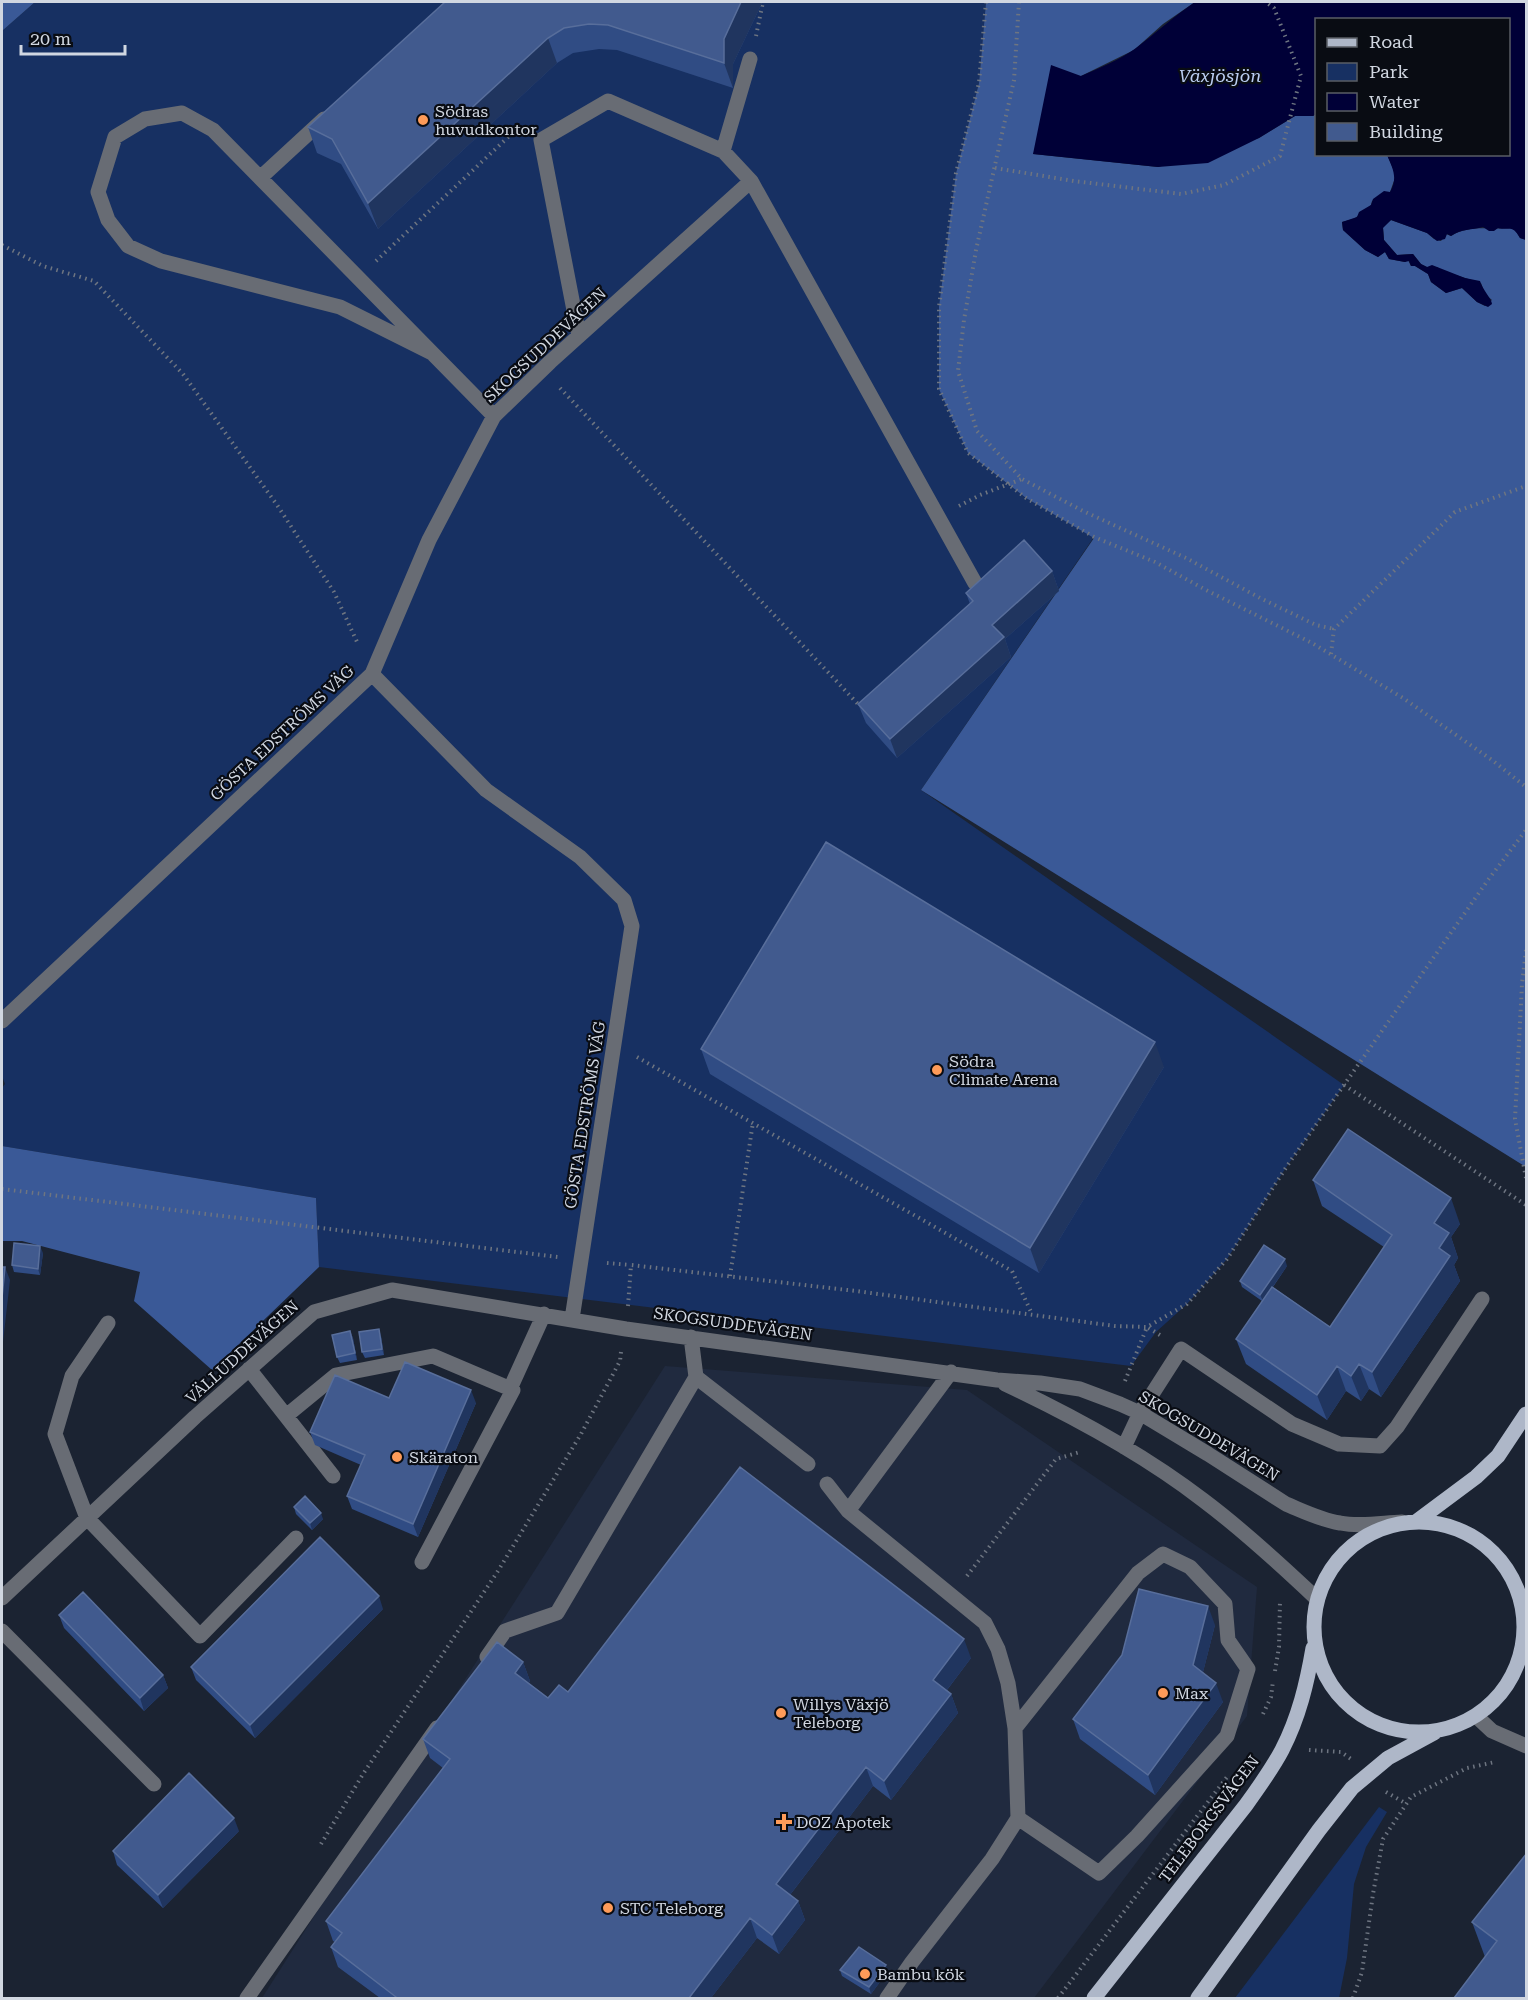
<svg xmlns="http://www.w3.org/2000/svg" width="1528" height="2000" font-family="'Roboto Serif',serif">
	<rect width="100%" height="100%" fill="#1b2332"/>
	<!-- built -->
	<path fill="#202a3f" d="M665,1366L967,1390L1257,1587L1247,1716L1034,1998H262Z"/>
	<!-- green -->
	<path fill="#173062" d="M35,2H986L979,83L956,173L968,453L1026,498L1094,537L921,790L1344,1085L1287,1166L1227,1259L1187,1304L1156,1332L1131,1366L319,1267L316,1198L2,1146V1088L5,1084L2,1076V31Z
		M1379,1807L1387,1812L1366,1847L1354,1884L1347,1958L1339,1998H1235Z"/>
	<!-- forest -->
	<path fill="#3a5997" d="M2,2H35L2,31Z
		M986,2H1195L1163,24L1134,50L1081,76L1033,154L1158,167L1259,138L1295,116H1313L1316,114V154L1387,155L1396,175L1390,192L1372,201L1371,205L1354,219L1342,222L1343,230L1365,250L1378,257L1385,252L1389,259L1405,262L1408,260L1411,266H1415L1428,274L1431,282L1446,293L1462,288L1477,302L1485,306L1492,300L1485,294L1481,283L1443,271L1437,267H1427L1421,264L1413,254L1397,255L1384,240L1383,227L1391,220L1427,233L1434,239L1441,241L1446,234L1451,236C1469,224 1490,230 1510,228L1515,230L1520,238L1526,240V1167L921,790L1094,538L1026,498L968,453L939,389V307L956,173L979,83Z
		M2,1146L316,1198L319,1267L212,1370L134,1301L140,1272L22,1241H2Z"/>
	<!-- water -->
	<path fill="#000037" d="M1195,2H1526V240L1520,238C1512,224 1510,231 1498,228L1494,231H1489L1483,227C1472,230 1461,229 1451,236L1447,234L1445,239L1437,241L1427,233L1391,220L1383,228L1384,240L1397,255L1413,254L1421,264L1427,267L1432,265L1465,278L1480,281C1482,289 1492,299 1492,304L1488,307L1477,302L1462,288L1446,293L1431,282L1428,274L1415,266H1411L1409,261L1405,262L1389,259L1385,252L1378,257L1365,250L1343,230L1342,222L1357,217L1359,212L1371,205L1373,199L1384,191L1390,192C1398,178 1393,169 1387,155L1508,154V20H1316V114L1313,116H1295L1259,138L1208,163L1158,167L1033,154L1051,65L1081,76C1099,68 1120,60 1136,48C1156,33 1174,16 1195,2Z"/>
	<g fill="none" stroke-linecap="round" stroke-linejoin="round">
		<!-- path -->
		<path stroke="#6e7581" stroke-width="4" stroke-dasharray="1.5 4.5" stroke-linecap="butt" d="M986,2L979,83L956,173L939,307V389L968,453L1026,498L1094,537L1155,562L1206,590L1312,643L1403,698L1492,760L1526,787
			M1019,2L1014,80L976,250L964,320L958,371L977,431L1022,479L1083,511L1186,558L1262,599L1316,625L1334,629
			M756,36L763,2
			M995,168L1074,181L1181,194L1224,185L1280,156L1301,76L1274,8L1266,2
			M2,245L43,266L94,281L183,374L277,505L334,592L358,644
			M376,261L520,126
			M560,388L858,704
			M959,506L980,495L1022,479
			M1331,654L1334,629L1455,512L1526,486
			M1526,950L1522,984L1515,1119L1526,1178
			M637,1057L1012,1271L1032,1314
			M1344,1085L1526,1205
			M2,1189L558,1257
			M607,1263L631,1265
			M730,1276L753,1122
			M628,1306L631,1265L856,1291L1115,1326L1147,1327L1187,1304L1227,1259L1287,1166L1488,880L1526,830
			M1125,1381L1147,1327L1160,1335
			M967,1576L1056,1459L1080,1452
			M1275,1671L1279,1647L1280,1600
			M1263,1714L1271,1697L1273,1681
			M1309,1750L1341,1752L1351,1759
			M1386,1792L1407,1804
			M321,1844L363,1774L498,1571L581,1434L620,1361L621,1352
			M1058,1998L1227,1777
			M1353,1998L1362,1972L1373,1894L1383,1839L1411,1797L1467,1768L1495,1762"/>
		<!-- minor -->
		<path stroke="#686c74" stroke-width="15" d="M723,151L750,59
			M260,178L324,119
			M579,336L541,140L608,101L723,151L751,181L975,583
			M432,353L340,307L161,261L128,246L108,220L98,192L115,137L145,119L182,113L213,130L494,416
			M372,674L429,540L494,416L550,362L751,181
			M2,1021L372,674L486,790L580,857L624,900L632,926L572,1319
			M108,1323L72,1376L55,1434L87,1518L200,1636L296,1538
			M691,1337L696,1377
			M249,1369L286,1416L336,1375L433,1356L513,1390L422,1562
			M1005,1384C1073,1416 1142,1453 1203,1500C1243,1530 1280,1564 1317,1599
			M510,1389L544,1314
			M286,1416L333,1476
			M1124,1447L1140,1413L1181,1349L1292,1424L1339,1444L1380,1446L1397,1427L1482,1299
			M827,1484L848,1511L985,1623L998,1649L1008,1683L1015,1728L1018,1818L992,1859L912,1962L887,1998
			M848,1511L951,1372
			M2,1598L195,1417L314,1312L392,1290L626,1329L997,1380L1040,1383L1080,1389L1120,1404L1140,1413L1208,1454L1286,1504C1303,1511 1321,1520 1340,1523C1360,1527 1381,1523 1402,1522
			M2,1631L154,1784
			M1524,1637L1526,1642
			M487,1657L505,1631L557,1613L696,1377L808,1464
			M1476,1716L1492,1731L1526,1746
			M1015,1728L1138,1573L1163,1554L1190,1567L1225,1604L1228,1640L1248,1669L1227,1736L1137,1836L1099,1873L1018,1818
			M247,1998L437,1728"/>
		<!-- major -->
		<path stroke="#aeb7c8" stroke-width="15" d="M1417,1521L1476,1477L1498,1456L1526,1414
			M1314 1627a105 105 0 1 1 210 0a105 105 0 1 1-210 0Z
			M1094,1998L1246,1805C1259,1787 1272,1769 1282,1750C1299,1717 1307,1683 1313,1648
			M1198,1998L1319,1830L1352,1788L1388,1758L1434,1733"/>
	</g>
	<!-- wall -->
	<path fill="#304c84" d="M445,2H761L762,3L733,64V88L617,50L599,49L573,53L557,63L378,229L341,164L317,153L308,127Z
		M1052,571L1059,591L1005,639L1011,657L897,758L866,723L858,704L970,604L966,593Z
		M701,1049L1164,1067L1039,1273L710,1074Z
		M1313,1180L1460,1224L1451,1237L1458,1258L1454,1265L1460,1281L1381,1397L1369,1389L1361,1401L1346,1391L1327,1420L1246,1364L1236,1339L1262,1301L1242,1287L1240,1281L1287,1266L1273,1287L1330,1327L1384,1247L1322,1206Z
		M43,1253L40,1275L14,1272L12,1265Z
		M350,1331L353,1338L357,1360L340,1363L337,1357Z
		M381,1336L384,1355L365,1358L362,1352Z
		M389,1398L476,1403L418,1537L352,1509L347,1496L361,1465L315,1445L310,1432Z
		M294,1507L323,1519L312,1530L296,1514Z
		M383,1609L255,1738L196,1680L191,1667Z
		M59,1615L163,1675L168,1688L144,1711L64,1628Z
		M1215,1625L1203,1672L1223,1702L1155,1795L1080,1739L1073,1719Z
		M971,1658L947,1690L951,1694L958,1713L891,1800L873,1786L790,1895L798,1901L805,1920L779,1954L757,1938L711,1998H380L338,1967L331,1947L335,1942L333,1941L326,1921L443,1768L430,1758L423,1739L523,1662L530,1681L529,1683L548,1698L568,1692Z
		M239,1831L163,1908L117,1865L113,1851Z
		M1527,1853V1998L1485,1957L1472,1922Z
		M840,1970L888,1971L871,1994L842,1976Z"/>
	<!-- shaded-wall -->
	<path fill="#20355f" d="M741,2H761L762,3L733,64V88L724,63V39Z
		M548,38L557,63L378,229L368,203Z
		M1052,571L1059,591L1005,639L1011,657L897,758L890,739L992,625Z
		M1155,1042L1164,1067L1039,1273L1030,1248Z
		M1451,1198L1460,1224L1451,1237L1458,1258L1454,1265L1460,1281L1381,1397L1372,1372L1439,1248L1434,1223Z
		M40,1246L43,1253L40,1275L38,1269Z
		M1285,1259L1287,1266L1263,1301L1260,1295Z
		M5,1267L10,1280L3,1342L2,1339V1298Z
		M379,1329L381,1336L384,1355L382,1349Z
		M350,1331L353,1338L357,1360L355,1353Z
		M1359,1364L1369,1389L1361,1401L1351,1376Z
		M1337,1366L1346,1391L1327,1420L1317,1395Z
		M471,1390L476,1403L418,1537L413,1524Z
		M321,1513L323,1519L312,1530L310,1523Z
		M379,1596L383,1609L255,1738L250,1725Z
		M1208,1606L1215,1625L1200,1684L1193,1665Z
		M964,1639L971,1658L940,1699L933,1680Z
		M523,1662L530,1681L522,1692L515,1673Z
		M163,1675L168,1688L144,1711L140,1698Z
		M1216,1683L1223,1702L1155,1795L1148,1775Z
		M951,1694L958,1713L891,1800L884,1781Z
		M866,1767L873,1786L783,1904L776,1884Z
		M234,1818L239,1831L163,1908L158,1895Z
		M798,1901L805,1920L779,1954L772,1935Z
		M750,1918L757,1938L711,1998H689Z
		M886,1965L888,1971L871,1994L869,1987Z"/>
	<!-- building -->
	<path fill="#415a8e" stroke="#586e9b" stroke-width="1.5" d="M445,2H741L724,39V63L608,25L589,24L564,28L548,38L368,203L332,139L308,127Z
		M1024,540L1052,571L992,625L1004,637L890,739L858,704L973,601L966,593Z
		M826,842L1155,1042L1030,1248L701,1049Z
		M1348,1129L1451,1198L1434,1223L1449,1233L1439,1248L1450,1256L1372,1372L1359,1364L1351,1376L1337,1366L1317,1395L1236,1339L1272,1287L1330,1327L1392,1235L1313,1180Z
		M14,1243L40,1246L38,1269L12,1265Z
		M1264,1245L1285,1259L1260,1295L1240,1281Z
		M2,1267H5L2,1298Z
		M379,1329L382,1349L362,1352L359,1332Z
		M350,1331L355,1353L337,1357L332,1335Z
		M405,1362L471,1390L413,1524L347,1496L365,1455L310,1432L335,1375L389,1398Z
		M740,1467L964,1639L933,1680L951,1694L884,1781L866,1767L776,1884L798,1901L772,1935L750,1918L689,1998H394L396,1997L331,1947L342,1933L326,1921L450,1759L423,1739L497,1642L523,1662L515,1673L548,1698L559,1685L568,1692Z
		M305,1496L321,1513L310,1523L294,1507Z
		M320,1537L379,1596L250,1725L191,1667Z
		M1139,1589L1208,1606L1193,1665L1216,1683L1148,1775L1073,1719L1122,1655Z
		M83,1592L163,1675L140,1698L59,1615Z
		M189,1773L234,1818L158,1895L113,1851Z
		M1527,1853V1998H1454L1497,1941L1472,1922Z
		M859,1947L886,1965L869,1987L840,1970Z"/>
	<!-- markers -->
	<g fill="#fe9b59" stroke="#090c13" stroke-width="2">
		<circle cx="423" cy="120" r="6"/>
		<circle cx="937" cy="1070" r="6"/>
		<circle cx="397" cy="1457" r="6"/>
		<circle cx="1163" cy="1693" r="6"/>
		<circle cx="781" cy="1713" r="6"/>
		<path d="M781 1813h6v6h6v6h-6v6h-6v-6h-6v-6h6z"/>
		<circle cx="608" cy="1908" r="6"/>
		<circle cx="865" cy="1974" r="6"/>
	</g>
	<g text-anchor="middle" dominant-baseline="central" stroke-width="4.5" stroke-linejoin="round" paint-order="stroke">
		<!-- poi labels -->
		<g font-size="16" fill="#d1d7e1" stroke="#090c13" text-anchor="start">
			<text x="435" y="111">Södras<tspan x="435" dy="18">huvudkontor</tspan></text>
			<text x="949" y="1061">Södra<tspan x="949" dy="18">Climate Arena</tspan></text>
			<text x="409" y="1457">Skäraton</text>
			<text x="1175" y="1693">Max</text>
			<text x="793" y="1704">Willys Växjö<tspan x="793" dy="18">Teleborg</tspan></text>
			<text x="796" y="1822">DOZ Apotek</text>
			<text x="620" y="1908">STC Teleborg</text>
			<text x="877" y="1974">Bambu kök</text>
		</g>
		<!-- street labels -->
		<g font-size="16" fill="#d1d7e1" stroke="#090c13">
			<text transform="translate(545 345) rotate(-43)">SKOGSUDDEVÄGEN</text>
			<text transform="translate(282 733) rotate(-43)">GÖSTA EDSTRÖMS VÄG</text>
			<text transform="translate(585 1115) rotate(-81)">GÖSTA EDSTRÖMS VÄG</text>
			<text transform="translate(733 1324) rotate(8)">SKOGSUDDEVÄGEN</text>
			<text transform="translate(242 1352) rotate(-42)">VÄLLUDDEVÄGEN</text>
			<text transform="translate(1209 1436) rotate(31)">SKOGSUDDEVÄGEN</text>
			<text transform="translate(1209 1819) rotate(-53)">TELEBORGSVÄGEN</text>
		</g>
		<!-- water labels -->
		<g font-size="18" font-style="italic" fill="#bacdf1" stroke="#090c13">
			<text x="1220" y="75">Växjösjön</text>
		</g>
	</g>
	<!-- border -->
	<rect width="1528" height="2000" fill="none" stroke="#d1d7e1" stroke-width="6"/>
	<!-- legend -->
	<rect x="1315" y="18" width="195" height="138" fill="#090c13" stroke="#595d65" stroke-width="1.5"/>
	<rect x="1327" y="38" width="30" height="9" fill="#aeb7c8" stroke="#595d65" stroke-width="1.5"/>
	<text x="1369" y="48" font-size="18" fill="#d1d7e1">Road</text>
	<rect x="1327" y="63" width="30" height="18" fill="#173062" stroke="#595d65" stroke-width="1.5"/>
	<text x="1369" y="78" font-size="18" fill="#d1d7e1">Park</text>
	<rect x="1327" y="93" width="30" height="18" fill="#000037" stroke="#595d65" stroke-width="1.5"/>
	<text x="1369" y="108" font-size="18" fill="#d1d7e1">Water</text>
	<rect x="1327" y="123" width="30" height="18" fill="#415a8e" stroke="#595d65" stroke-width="1.5"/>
	<text x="1369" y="138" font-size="18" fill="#d1d7e1">Building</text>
	<!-- scale -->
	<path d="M21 45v9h104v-9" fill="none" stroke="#d1d7e1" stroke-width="3"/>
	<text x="30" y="45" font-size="18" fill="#d1d7e1" stroke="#090c13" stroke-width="4.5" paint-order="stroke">20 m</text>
</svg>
